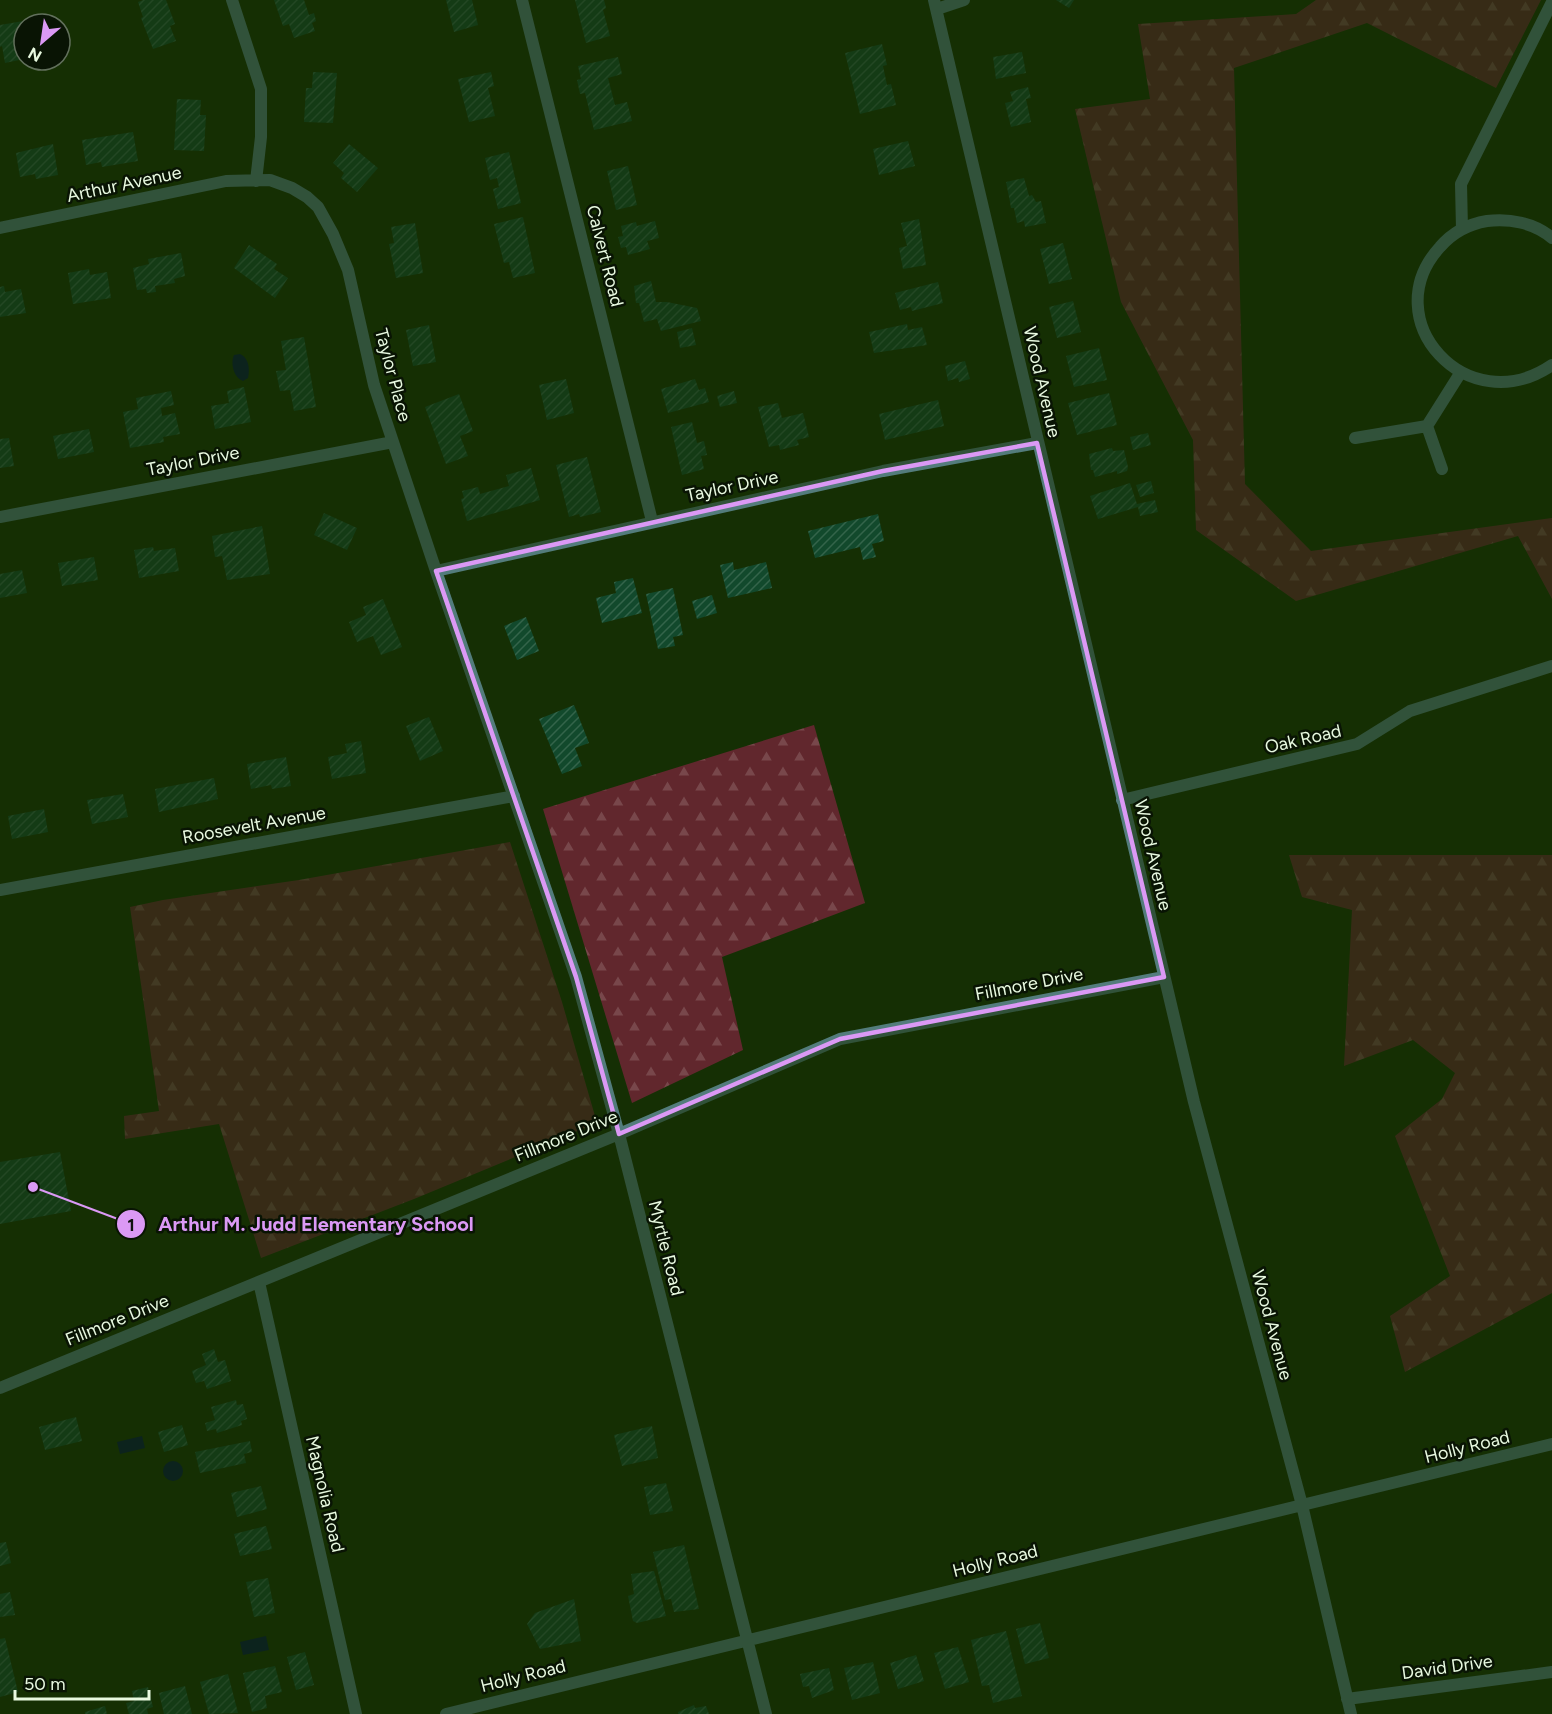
<svg xmlns="http://www.w3.org/2000/svg" width="1552" height="1714" font-family="Figtree,sans-serif">
	<defs>
		<pattern id="forest-firs" width="22" height="20" patternUnits="userSpaceOnUse" patternTransform="scale(1.5)"><rect width="22" height="20" fill="#61272d"/><path d="M5 1l3.5 6h-7zM16 11l3.5 6h-7z" fill="#78474b"/></pattern>
		<pattern id="building-hatch" width="6" height="6" patternUnits="userSpaceOnUse" patternTransform="scale(1.5)"><rect width="6" height="6" fill="#12492c"/><path d="M-1 1l2-2M0 6l6-6M5 7l2-2" fill="none" stroke="#34644a"/></pattern>
	</defs>
	<rect width="100%" height="100%" fill="#152f04"/>
	<!-- forest -->
	<path fill="url(#forest-firs)" d="M1316,0H1541L1496,88L1367,23L1234,68L1245,484L1311,551L1552,518V599L1518,536L1296,601L1196,530L1193,440L1121,302L1075,109L1150,99L1138,24L1296,14Z
		M814,725L865,903L722,957L743,1050L632,1103L543,809Z
		M510,842L562,1002L597,1123L414,1199L261,1258L219,1124L125,1139L124,1116L159,1111L130,907L163,900L299,880Z
		M1289,855H1552V1293L1405,1372L1390,1316L1450,1276L1395,1136L1442,1099L1455,1073L1413,1040L1344,1066L1352,910L1302,897Z"/>
	<!-- water -->
	<path fill="#00163c" d="M240,354C249,358 250,369 248,378L243,381C234,378 230,364 234,355Z
		M142,1436L145,1448L120,1454L117,1442Z
		M163 1471a10 10 0 1 1 20 0a10 10 0 1 1-20 0Z
		M266,1636L269,1650L243,1655L240,1642Z"/>
	<!-- building -->
	<path fill="url(#building-hatch)" d="M143,0H166L175,24L170,26L176,41L153,49L141,18L143,17L138,2Z
		M274,0H304L309,15L314,13L316,21L312,23L315,31L294,38L289,24L283,26Z
		M446,0H472L478,25L454,32Z
		M575,0H604L606,8L603,10L610,36L586,43Z
		M1056,0H1074L1069,8Z
		M35,19L36,24H24V59L5,63L2,46L0,47V25Z
		M882,44L887,65L883,66L887,85L891,84L896,105L860,114L845,53Z
		M1022,52L1026,73L996,79L993,57Z
		M618,57L622,74L608,78L615,105L627,102L632,121L594,130L585,93L580,94L577,80L581,79L578,66Z
		M313,72L337,73L333,123L304,122L306,88H312Z
		M491,72L494,86L488,88L495,116L469,122L458,79Z
		M1028,87L1031,98L1026,99L1031,122L1011,127L1005,103L1013,101L1010,92Z
		M177,99L201,100L200,115H206L204,151L174,150Z
		M133,132L138,161L102,167L101,162L86,165L82,140Z
		M908,141L915,166L879,175L873,149Z
		M53,144L58,175L36,179L35,174L20,177L16,153Z
		M349,144L378,168L357,192L341,178L344,173L333,163Z
		M509,152L521,203L498,209L493,189L499,187L497,178L490,180L485,158Z
		M628,166L637,205L616,210L607,171Z
		M1024,178L1029,196L1032,195L1036,202L1041,201L1046,223L1025,227L1024,221L1017,223L1014,208H1011L1010,202L1006,182Z
		M523,217L535,273L513,278L509,262L504,263L494,224Z
		M919,219L926,265L903,269L899,248L907,246L901,223Z
		M655,221L659,238L647,241L650,249L628,255L626,247L621,248L618,237L623,236L621,226L636,222L637,226Z
		M415,223L423,273L396,278L389,244L394,243L391,227Z
		M1063,243L1072,279L1049,284L1040,249Z
		M249,245L277,264L274,269L288,278L275,298L234,268Z
		M181,253L185,276L174,279L175,283L155,286L156,292L147,293L146,289L137,290L133,268L149,264L148,259Z
		M89,269L90,275L107,272L111,298L73,304L68,273Z
		M651,281L656,302H667L697,308L701,321L661,331L657,319L644,322L639,303H636L634,286Z
		M938,282L943,303L912,311L911,307L900,310L895,293Z
		M4,286L5,292L21,289L26,313L0,317V287Z
		M1073,301L1081,332L1057,338L1049,307Z
		M907,324L908,330L922,327L927,345L874,353L869,332Z
		M429,325L436,362L413,366L406,330Z
		M692,328L696,345L680,348L677,332Z
		M304,337L316,407L294,411L290,390L280,391L276,371L286,370L281,341Z
		M1099,348L1107,380L1074,387L1066,356Z
		M965,361L970,379L959,382L958,378L948,381L945,366Z
		M566,379L574,413L547,420L539,385Z
		M695,379L699,390L705,388L709,402L668,413L661,389Z
		M244,387L251,422L215,429L211,406L229,403L227,391Z
		M171,391L174,405L161,408L162,416L175,413L180,434L163,437L164,442L130,448L123,412L138,409L136,398Z
		M734,391L737,403L720,407L717,396Z
		M1109,393L1117,425L1077,435L1068,403Z
		M459,394L473,431L460,436L468,456L446,464L425,407Z
		M938,400L944,426L885,440L879,414Z
		M778,403L782,418L803,413L809,437L797,440L799,445L780,450L779,445L769,447L758,407Z
		M692,422L697,443L704,441L707,455L701,456L704,469L682,475L671,427Z
		M89,429L94,452L58,459L53,436Z
		M1148,433L1151,445L1133,450L1130,437Z
		M9,438L14,466L0,468V439Z
		M1112,448L1113,451L1124,450L1128,467L1127,471L1117,474V471L1095,477L1093,470H1091L1089,454Z
		M587,457L601,512L580,517L579,514L569,517L556,465Z
		M531,468L540,500L467,521L461,499L464,498L462,491L478,487L480,494L509,486L506,475Z
		M1151,481L1154,493L1140,497L1136,485Z
		M1130,483L1137,504L1155,500L1158,512L1140,516L1138,507L1098,519L1090,496Z
		M324,513L357,528L347,550L314,535Z
		M878,514L884,541L872,544L876,557L863,560L860,547L815,558L808,531Z
		M262,526L270,574L227,580L222,556L215,557L212,536Z
		M153,547L154,551L175,548L179,571L139,578L134,550Z
		M94,557L98,580L62,586L58,563Z
		M733,562L734,570L766,562L772,588L728,598L720,565Z
		M22,570L27,593L0,598V574Z
		M633,578L642,613L602,623L596,598L616,593L614,582Z
		M673,588L683,635L673,637L675,646L658,649L646,594Z
		M712,595L717,613L697,619L692,601Z
		M383,599L402,647L381,655L373,636L357,642L349,622L366,615L363,607Z
		M526,617L539,651L517,660L504,626Z
		M574,705L589,743L575,748L582,766L562,774L539,719Z
		M429,717L443,751L420,761L406,726Z
		M361,741L366,773L332,779L328,757L347,753L345,744Z
		M286,757L291,786L272,789L271,785L251,789L247,764Z
		M214,778L218,799L159,812L155,789Z
		M123,794L128,817L92,824L87,800Z
		M44,809L48,832L12,839L8,816Z
		M60,1152L71,1211L0,1224V1162Z
		M214,1349L218,1362L225,1360L231,1381L207,1389L204,1381L196,1383L192,1371L206,1365L202,1354Z
		M236,1400L237,1405L243,1404L247,1419L241,1421L242,1425L217,1433L216,1429L207,1431L205,1423L215,1420L211,1407Z
		M76,1417L82,1441L45,1450L39,1427Z
		M182,1425L188,1445L164,1452L158,1432Z
		M652,1426L658,1458L622,1466L614,1435Z
		M250,1441L252,1452L244,1454L246,1463L200,1473L195,1452Z
		M666,1483L673,1511L650,1515L644,1487Z
		M261,1486L267,1509L237,1517L231,1493Z
		M266,1526L272,1549L240,1556L234,1534Z
		M6,1542L11,1563L0,1566V1543Z
		M684,1545L699,1609L674,1612L671,1599L665,1600L653,1552Z
		M654,1571L666,1616L637,1623L633,1621L628,1596L634,1594L631,1574Z
		M268,1578L275,1613L254,1617L246,1582Z
		M10,1592L15,1615L0,1617V1594Z
		M574,1599L581,1641L540,1649L527,1624L535,1613Z
		M1040,1623L1049,1658L1025,1664L1016,1629Z
		M1006,1631L1022,1696L993,1703L989,1685L982,1686L971,1640Z
		M5,1638L18,1692L0,1697V1639Z
		M958,1647L969,1682L945,1689L934,1653Z
		M305,1652L314,1685L296,1690L287,1657Z
		M916,1655L924,1681L898,1689L890,1663Z
		M873,1662L880,1693L852,1700L844,1668Z
		M275,1666L282,1692L265,1696L267,1708L252,1712L243,1673Z
		M829,1668L834,1690L812,1698L809,1686L803,1687L800,1674Z
		M228,1674L238,1713L209,1714L200,1682Z
		M185,1686L192,1714H164L159,1693Z
		M148,1687L153,1707L147,1709L148,1714H129L126,1703L134,1701L132,1691Z
		M694,1705L695,1708L706,1706L709,1714H678V1712Z
		M105,1706L107,1714H85V1712Z"/>
	<g fill="none" stroke-linecap="round" stroke-linejoin="round">
		<!-- street -->
		<path stroke="#537c7c" stroke-width="12" d="M232,0L261,89V137L256,181
			M522,0L652,521
			M934,0L1194,1102L1302,1505L1351,1714
			M937,9L964,0
			M0,228L226,181L270,180L292,188L307,197L318,207L333,234L348,270L374,385L436,571L576,977L619,1134L766,1714
			M1462,229L1461,184L1552,2
			M1552,238C1535,223 1509,218 1487,221C1469,224 1452,233 1440,247C1374,319 1467,423 1552,365
			M1355,438L1427,426
			M1442,469L1427,426L1461,372
			M0,517L393,442
			M436,571L883,471L1037,443
			M1122,800L1357,744L1410,711L1552,666
			M0,890L514,796
			M259,1282L356,1714
			M0,1388L619,1134L840,1039L1164,977
			M1347,1699L1552,1672
			M446,1714L1552,1444"/>
	</g>
	<!-- marked area -->
	<path d="M0 0H1552V1714H0ZM1037,443L1164,977L840,1039L619,1134L576,977L436,571L883,471Z" fill="#152f04" fill-opacity=".55" fill-rule="evenodd"/>
	<path fill="none" stroke="#db99f5" stroke-width="4.5" stroke-linejoin="round" d="M1037,443L1164,977L840,1039L619,1134L576,977L436,571L883,471Z"/>
	<g text-anchor="middle" dominant-baseline="central" stroke-width="5" stroke-linejoin="round" paint-order="stroke">
		<!-- street labels -->
		<g font-size="18" fill="#e8f9e0" stroke="#091404">
			<text transform="translate(124 184) rotate(-12)">Arthur Avenue</text>
			<text transform="translate(605 256) rotate(76)">Calvert Road</text>
			<text transform="translate(393 375) rotate(75)">Taylor Place</text>
			<text transform="translate(1042 382) rotate(77)">Wood Avenue</text>
			<text transform="translate(193 461) rotate(-11)">Taylor Drive</text>
			<text transform="translate(732 486) rotate(-12)">Taylor Drive</text>
			<text transform="translate(1303 739) rotate(-13)">Oak Road</text>
			<text transform="translate(254 825) rotate(-10)">Roosevelt Avenue</text>
			<text transform="translate(1153 855) rotate(77)">Wood Avenue</text>
			<text transform="translate(1029 984) rotate(-11)">Fillmore Drive</text>
			<text transform="translate(566 1136) rotate(-22)">Fillmore Drive</text>
			<text transform="translate(666 1248) rotate(76)">Myrtle Road</text>
			<text transform="translate(117 1320) rotate(-22)">Fillmore Drive</text>
			<text transform="translate(1272 1325) rotate(75)">Wood Avenue</text>
			<text transform="translate(1467 1447) rotate(-14)">Holly Road</text>
			<text transform="translate(325 1494) rotate(77)">Magnolia Road</text>
			<text transform="translate(995 1561) rotate(-14)">Holly Road</text>
			<text transform="translate(1447 1667) rotate(-8)">David Drive</text>
			<text transform="translate(523 1676) rotate(-14)">Holly Road</text>
		</g>
	</g>
	<!-- callouts -->
	<path fill="none" stroke="#db99f5" stroke-width="2" d="M33 1187L131 1224"/>
	<g fill="#db99f5" stroke="#091404" stroke-width="2">
		<circle cx="33" cy="1187" r="6"/>
		<circle cx="131" cy="1224" r="15"/>
	</g>
	<g font-size="18" text-anchor="middle" font-weight="bold" fill="#111">
		<text x="131" y="1231">1</text>
	</g>
	<g font-size="20" text-anchor="middle" font-weight="bold" fill="#db99f5" stroke="#091404" stroke-width="5" stroke-linejoin="round" paint-order="stroke">
		<text x="316" y="1231">Arthur M. Judd Elementary School</text>
	</g>
	<!-- north arrow -->
	<g transform="translate(42 42) rotate(209)"><circle r="28" fill="#091404" stroke="#62705c" stroke-width="1.5"/>
	<path d="M0-4.5L10 22L0 15L-10 22Z" fill="#db99f5"/>
	<text y="-9" font-size="16" font-weight="bold" text-anchor="middle" fill="#e8f9e0">N</text>
	</g>
	<!-- scale -->
	<path d="M15 1690v9h134v-9" fill="none" stroke="#e8f9e0" stroke-width="3"/>
	<text x="24" y="1690" font-size="18" fill="#e8f9e0" stroke="#091404" stroke-width="4.5" paint-order="stroke">50 m</text>
</svg>
